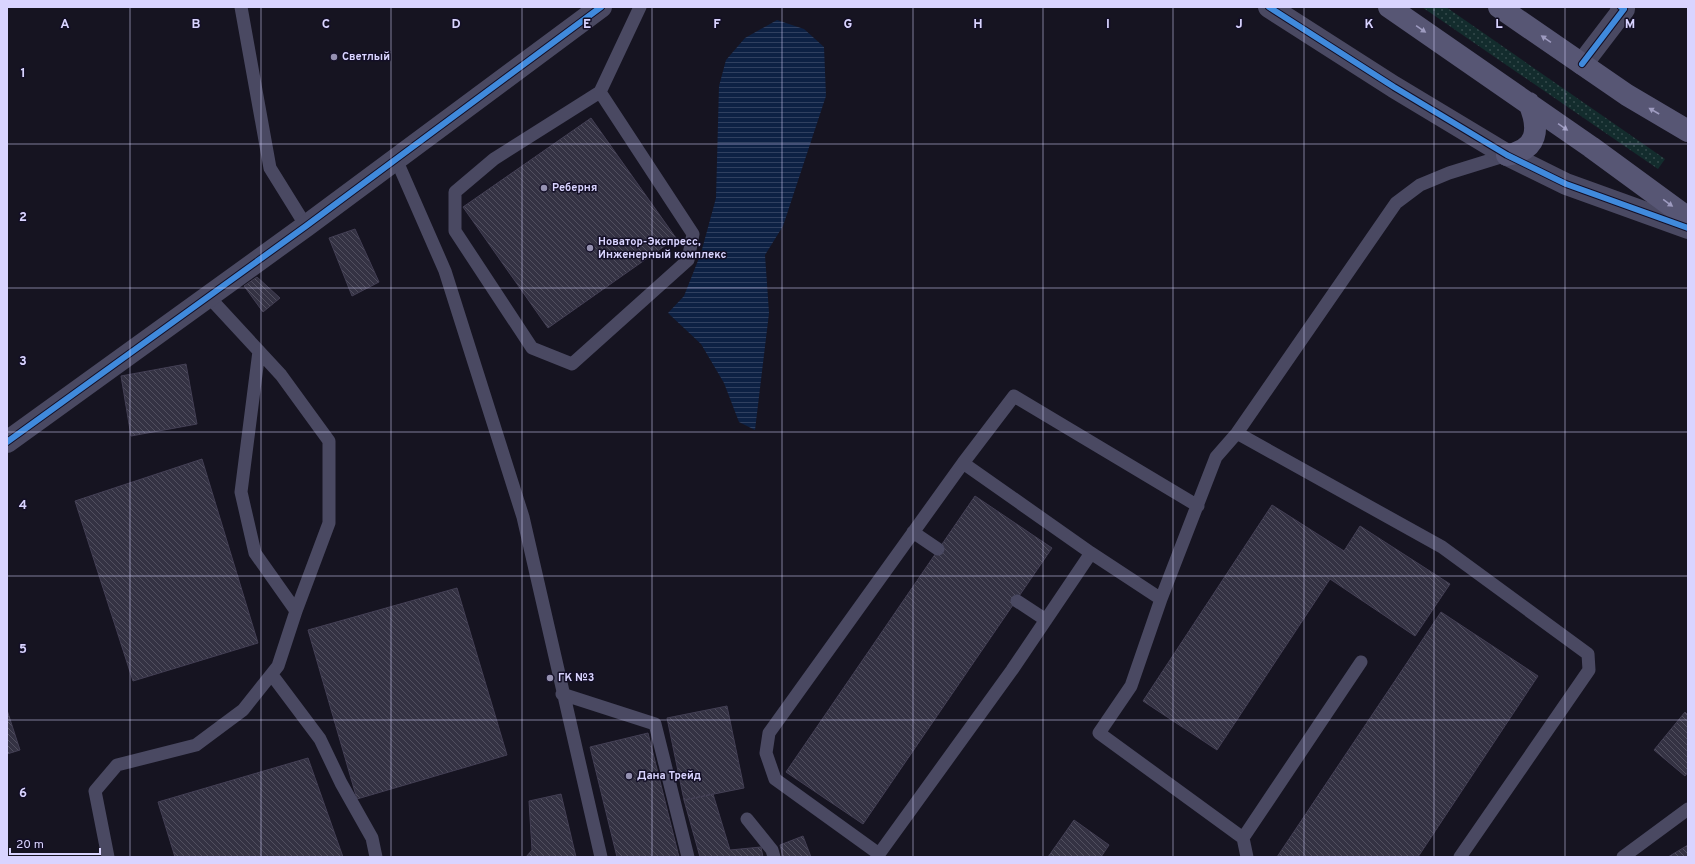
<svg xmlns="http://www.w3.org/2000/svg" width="1695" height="864" font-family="Overpass,sans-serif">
	<defs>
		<pattern id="grass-dots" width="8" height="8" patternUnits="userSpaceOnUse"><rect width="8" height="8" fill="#132c2d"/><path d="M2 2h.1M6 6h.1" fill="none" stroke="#354a4c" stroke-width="1.8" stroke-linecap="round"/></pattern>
		<pattern id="water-rules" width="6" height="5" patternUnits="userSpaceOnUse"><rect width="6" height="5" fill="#0d2144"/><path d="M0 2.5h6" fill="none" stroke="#304060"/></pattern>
		<pattern id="building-back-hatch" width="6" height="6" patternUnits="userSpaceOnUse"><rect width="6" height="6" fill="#343243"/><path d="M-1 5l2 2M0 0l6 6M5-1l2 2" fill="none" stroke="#514f5f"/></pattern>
	</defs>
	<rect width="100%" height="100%" fill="#161421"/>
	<!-- grass -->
	<path fill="url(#grass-dots)" d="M1422,7H1446L1665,159L1658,169Z"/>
	<!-- water -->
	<path fill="url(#water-rules)" d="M777,20L804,29L824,47L826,96L783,226L765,255L769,313L755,430L739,422L724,383L701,344L668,313L684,296L701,253L716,198L719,86L726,60L745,38Z"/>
	<!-- building -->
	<path fill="url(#building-back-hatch)" stroke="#433f54" d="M591,118L676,238L548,328L463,207Z
		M355,229L379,282L352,296L329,238Z
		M257,277L280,298L263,312L244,286Z
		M186,364L197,424L131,436L121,376Z
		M202,459L258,643L133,681L75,501Z
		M975,496L1052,548L863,824L786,772Z
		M1272,505L1344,551L1360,526L1450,584L1415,636L1330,579L1217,750L1143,701Z
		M457,588L507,755L357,799L308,630Z
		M1441,612L1538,676L1418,857H1277Z
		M727,706L744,788L684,800L667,718Z
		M7,710L20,750L7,754Z
		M1685,712L1688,715V772L1685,776L1654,750Z
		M648,733L679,857H617L590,747Z
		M308,758L343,857H175L158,802Z
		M561,794L576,857H526L532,850L529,801Z
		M713,794L730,850L761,847L763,857H700L684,800Z
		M1074,820L1109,845L1101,857H1048Z
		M803,836L811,857H783L780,845Z
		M1688,845V857H1668Z"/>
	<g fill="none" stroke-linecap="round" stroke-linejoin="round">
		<!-- service -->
		<path stroke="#4a4962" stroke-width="13" d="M241,7L270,168L306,226
			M600,92L693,234L688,260L572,364L532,348L455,231V192L494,159L600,92L640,7
			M396,159L445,271L523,517L601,857
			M259,351L241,492L255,553L296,611
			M1237,433L1442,547L1588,654L1589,670L1460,857
			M963,463L1091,553L1161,599
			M913,532L938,549
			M1091,553L1012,670L879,854L775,779L766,753L769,733L963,463L1014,396L1198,506
			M1017,601L1046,620
			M272,675L320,739L341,783L372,838L376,857
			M562,694L655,724L688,857
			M747,819L772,850L774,857
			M1243,838L1099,733L1131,686L1161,599L1216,457L1237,433L1396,203L1420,185L1449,173L1507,155
			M108,857L95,791L117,765L196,745L243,710L278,666L296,611L329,523V441L281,375L208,296
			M1247,857L1243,838L1361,662
			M1623,857L1688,809"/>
		<!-- minor -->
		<path stroke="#4a4962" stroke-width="22" d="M1269,7L1394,87L1507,155L1566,184L1688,228
			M1582,64L1624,9L1621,7
			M7,442L306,226L601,7"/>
		<!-- secondary -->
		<path stroke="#575674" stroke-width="22" d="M1389,7L1591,147L1688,218
			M1499,7L1627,95L1688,131
			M1507,155C1538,150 1540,129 1529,103"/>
		<defs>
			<path id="cycleway" d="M1269,7L1394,87L1507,155L1566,184L1688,228
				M1582,64L1624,9L1621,7
				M7,442L306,226L601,7"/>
		</defs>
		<!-- cycleway casing -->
		<use href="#cycleway" stroke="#130f26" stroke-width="8"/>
		<!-- cycleway -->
		<use href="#cycleway" stroke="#408adc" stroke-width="6"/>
	</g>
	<!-- one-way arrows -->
	<defs><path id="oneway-solid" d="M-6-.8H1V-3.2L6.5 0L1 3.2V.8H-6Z"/></defs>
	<g fill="#9e9bc0">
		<use href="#oneway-solid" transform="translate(1421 29) rotate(35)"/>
		<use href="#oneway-solid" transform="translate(1546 39) rotate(-146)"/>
		<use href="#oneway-solid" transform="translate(1654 111) rotate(-150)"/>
		<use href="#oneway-solid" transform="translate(1563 127) rotate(35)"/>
		<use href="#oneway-solid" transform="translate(1668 203) rotate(36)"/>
	</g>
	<!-- grid -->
	<path fill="none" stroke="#d9d4ff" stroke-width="1" stroke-opacity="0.55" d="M130,7V857M261,7V857M391,7V857M522,7V857M652,7V857M782,7V857M913,7V857M1043,7V857M1173,7V857M1304,7V857M1434,7V857M1565,7V857M7,144H1688M7,288H1688M7,432H1688M7,576H1688M7,720H1688"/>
	<!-- markers -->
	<g fill="#9591b1" stroke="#130f26" stroke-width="1.5">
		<circle cx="334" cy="57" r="4"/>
		<circle cx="544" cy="188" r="4"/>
		<circle cx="590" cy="248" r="4"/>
		<circle cx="550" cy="678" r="4"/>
		<circle cx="629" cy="776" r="4"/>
	</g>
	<g text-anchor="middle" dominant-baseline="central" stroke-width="3" stroke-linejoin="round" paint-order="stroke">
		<!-- poi labels -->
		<g font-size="11" font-weight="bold" fill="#d9d4ff" stroke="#130f26" text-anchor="start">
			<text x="342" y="57">Светлый</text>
			<text x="552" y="188">Реберня</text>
			<text x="598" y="242">Новатор-Экспресс,<tspan x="598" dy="13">Инженерный комплекс</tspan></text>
			<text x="558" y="678">ГК №3</text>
			<text x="637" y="776">Дана Трейд</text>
		</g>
	</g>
	<g font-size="13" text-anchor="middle" font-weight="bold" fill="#d9d4ff" stroke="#130f26" stroke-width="3" stroke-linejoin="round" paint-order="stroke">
		<text x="65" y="28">A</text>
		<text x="196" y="28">B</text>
		<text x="326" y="28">C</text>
		<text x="456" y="28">D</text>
		<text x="587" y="28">E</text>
		<text x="717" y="28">F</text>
		<text x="848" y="28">G</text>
		<text x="978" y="28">H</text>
		<text x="1108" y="28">I</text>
		<text x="1239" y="28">J</text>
		<text x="1369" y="28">K</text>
		<text x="1499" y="28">L</text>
		<text x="1630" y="28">M</text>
		<text x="23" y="77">1</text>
		<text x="23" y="221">2</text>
		<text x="23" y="365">3</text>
		<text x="23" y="509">4</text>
		<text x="23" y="653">5</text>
		<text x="23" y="797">6</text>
	</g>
	<!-- border -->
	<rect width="1695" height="864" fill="none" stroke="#d9d4ff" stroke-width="16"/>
	<!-- scale -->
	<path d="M10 848v6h90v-6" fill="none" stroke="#d9d4ff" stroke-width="2"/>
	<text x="16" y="848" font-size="12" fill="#d9d4ff" stroke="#130f26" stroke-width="3" paint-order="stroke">20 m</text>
</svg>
